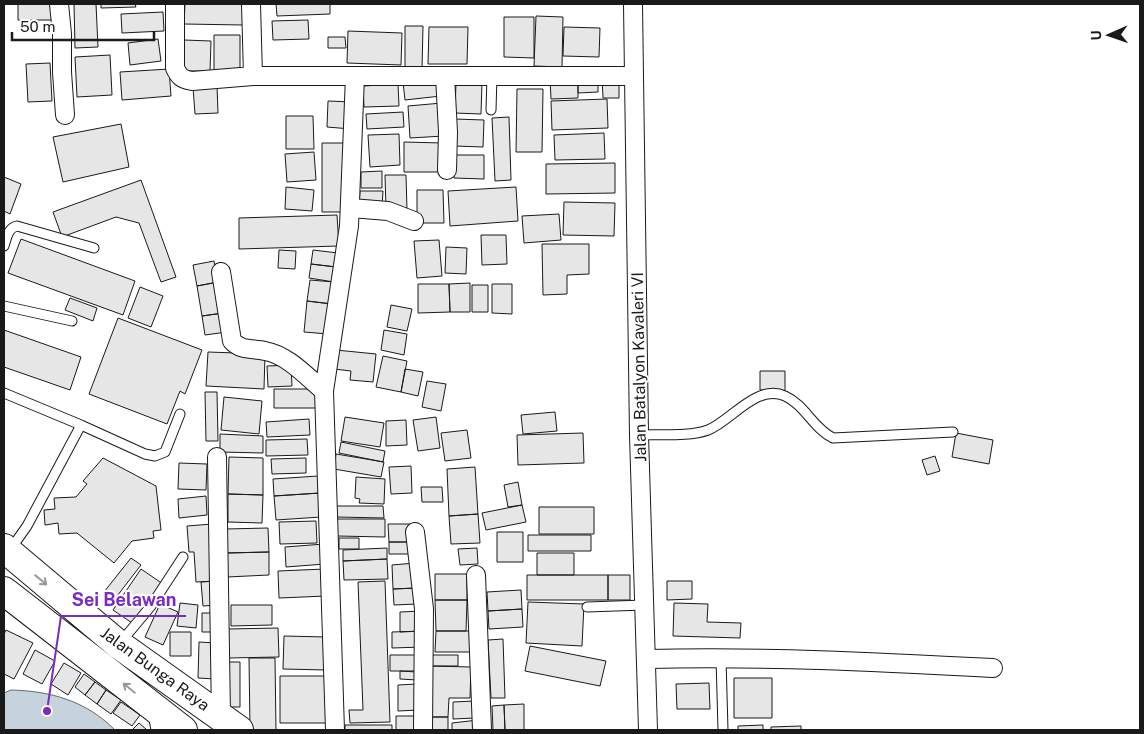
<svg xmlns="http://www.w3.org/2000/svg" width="1144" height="734" font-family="'Public Sans',sans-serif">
	<rect width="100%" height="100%" fill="#fff"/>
	<!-- water -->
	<path fill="#c6d2dc" stroke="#6a6a6a" d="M11,690C51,691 86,701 115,730H4V693Z"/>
	<!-- building -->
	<path fill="#e6e6e6" stroke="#1a1a1a" d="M18,4H54V20H18Z
		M74,4H96L98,47L75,48Z
		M101,4H135L136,7L101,8Z
		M185,4H243V25L184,24Z
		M276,4H330V14L277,16Z
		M163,12L164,31L122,33L121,14Z
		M536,16L563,17L562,67L534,66Z
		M504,17H534V58L504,57Z
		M308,20L309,39L273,40L272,21Z
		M405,26H423L422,70L405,69Z
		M429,27H468L467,64H428Z
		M564,27L600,28L599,57L563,56Z
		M348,31L402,33L401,65L347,63Z
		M214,35H240V73H214Z
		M328,37H345L346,48H328Z
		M158,39L161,61L130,65L128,43Z
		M184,40L211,41L210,71H183Z
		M110,55L112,95L77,97L75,57Z
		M50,63L52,101L28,102L26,64Z
		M169,69L171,96L122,100L120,72Z
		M602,77H619V98H603Z
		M439,78L441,96L405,100L403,82Z
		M598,78V92L578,93V79Z
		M550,79H578V98L551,99Z
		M456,82L482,83L481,114L455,113Z
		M398,84L399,106L364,107L363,86Z
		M217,85L218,113L195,114L193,87Z
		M517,89H543L542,152H516Z
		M607,99L608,128L552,130L551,101Z
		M328,101L353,102L351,129L327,127Z
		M442,103L444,136L410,138L408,106Z
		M403,112L404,127L367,129L366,114Z
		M286,116H313L314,149H286Z
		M509,117L511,180L495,181L492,118Z
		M455,119L484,120L483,147L455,146Z
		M121,124L129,167L63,182L53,137Z
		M604,133L605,159L555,160L554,135Z
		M399,134L400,165L370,167L368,135Z
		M404,142L442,143V172H404Z
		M322,143H348V212H322Z
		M314,152L316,180L287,182L285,154Z
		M454,155H484V179L454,178Z
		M615,163V193L546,194V164Z
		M382,171V188H361V172Z
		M385,175H406L407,210H386Z
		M4,177L21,184L10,214L4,211Z
		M141,180L176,277L161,282L139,223L116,217L62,237L53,212Z
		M286,187L314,190L312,211L285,209Z
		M516,187L518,221L450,226L448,191Z
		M417,190H443L444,223H417Z
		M360,191H383L382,208L359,207Z
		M564,202L615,203L614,236L563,235Z
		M559,214L561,240L524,243L522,216Z
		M337,215L339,246L239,249V218Z
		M481,235H506L507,264L482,265Z
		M21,239L135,281L123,315L8,273Z
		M439,240L442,276L417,278L414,241Z
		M542,244H589V274L567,275V294L543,295Z
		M446,247L467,248L466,274L445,273Z
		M279,250L296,251L295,269L278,268Z
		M313,250L338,253L336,267L311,264Z
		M214,261L218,282L197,286L193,265Z
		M311,264L336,267L334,282L309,278Z
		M310,280L334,282L332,304L307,301Z
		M218,282L223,313L202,316L197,286Z
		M470,283V312H450L449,284Z
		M418,284H449L450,312L418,313Z
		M492,284H512V314L492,313Z
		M472,285H488V312H472Z
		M140,287L163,296L151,327L128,318Z
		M70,298L97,308L93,321L65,310Z
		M307,301L332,304L328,334L304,332Z
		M391,305L412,309L407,331L387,327Z
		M223,313L227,332L205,335L202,316Z
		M118,318L202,350L185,394L180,391L167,424L89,394Z
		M4,330L81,357L70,390L4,367Z
		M384,330L407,334L404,355L381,350Z
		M336,350L376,354L373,382L350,380L351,371L334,369Z
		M208,352L265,354L264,389L206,386Z
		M383,356L407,361L401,392L376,387Z
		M291,365L292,386L268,387L267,366Z
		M405,369L423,372L418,396L401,392Z
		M760,371H785V391L760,390Z
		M427,381L446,384L441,411L422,407Z
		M274,389H317V408H274Z
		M205,392H217L218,441H206Z
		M224,397L262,401L259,434L221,430Z
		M555,412L557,431L523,434L521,415Z
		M345,417L384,423L380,447L341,441Z
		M436,417L440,448L418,451L413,420Z
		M309,419L310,435L267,437L266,422Z
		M406,420L407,445L386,446V421Z
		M467,430L471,458L445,461L441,433Z
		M583,433L584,463L518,465L517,435Z
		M956,433L993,440L989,464L952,457Z
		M220,434L263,436V453L220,452Z
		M307,439L308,455L266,456V440Z
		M341,442L385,451L383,462L339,453Z
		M336,454L384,462L381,477L334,469Z
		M935,456L940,471L927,475L922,460Z
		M229,457L263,458V495L228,494Z
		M103,458L156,486L161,530L153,531L154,538L132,541L114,563L77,533L59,534L58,523L45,525L44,510L55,509L54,498L76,497L87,484L83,481Z
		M306,458V473L272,474L271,459Z
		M179,463L207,464L206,490L178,489Z
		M411,466L412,493L391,494L389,467Z
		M475,467L478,514L449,516L447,469Z
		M318,476L320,493L274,496L273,479Z
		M356,477L385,479L384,504L359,503L360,499L355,498Z
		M518,482L522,505L508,507L504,485Z
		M421,487H442L443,502H422Z
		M320,493L321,517L276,520L274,496Z
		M228,494L263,495L262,523L228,522Z
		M206,496L207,515L179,518L178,499Z
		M522,505L526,522L486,530L482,513Z
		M336,506H383L384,518L336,517Z
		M539,507H594V534H539Z
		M478,514L480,543L451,544L449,516Z
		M337,519H385V537L337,536Z
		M316,521L317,543L280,544L279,522Z
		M212,524L216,581L196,582L194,552H189L187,526Z
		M388,524H411V542H389Z
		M268,528L269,552L226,553L225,529Z
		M497,532H523V562H497Z
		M528,535H591V551H528Z
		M339,538H359V549H339Z
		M389,542H411V554H389Z
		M324,544L325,564L286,567L285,547Z
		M387,548V559L343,561V550Z
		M477,548L478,564L460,565L458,549Z
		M269,552V575L227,577L226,553Z
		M537,553H574V575H537Z
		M131,558L141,565L114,600L104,592Z
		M387,559L388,579L344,580L343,561Z
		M415,563L416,588L393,589L392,565Z
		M141,569L163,584L135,625L113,610Z
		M325,569L326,596L279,598L278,571Z
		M435,574H467V600H435Z
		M527,575H608V600H527Z
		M608,575H630V600H608Z
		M216,581L217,605L203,606L201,582Z
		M385,581L390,722L350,723L349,710H363L358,582Z
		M667,581H692V599L667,600Z
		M416,588L417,604L394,605L393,589Z
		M521,590L522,609L488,611L487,592Z
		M435,600H467L466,631H436Z
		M528,602L584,604L582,646L526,643Z
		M180,603L198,605L196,628L177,626Z
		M674,603L708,604L707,622L741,623L740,638L673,636Z
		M160,604L178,612L163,645L145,637Z
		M231,605H272V625L231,626Z
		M522,609L523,627L489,629L488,611Z
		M422,611L423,631L400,632V612Z
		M202,613H213V632H202Z
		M278,628L279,657L228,658V629Z
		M6,630L33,643L14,679L4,674V634Z
		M423,631V647L392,648V632Z
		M436,631H477V652H435Z
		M170,632H191V656H170Z
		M284,636L327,637L326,670L283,669Z
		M503,639L505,698H491L488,640Z
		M199,642L216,643L215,679L198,678Z
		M530,646L606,661L600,686L525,671Z
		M35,650L55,661L42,684L23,674Z
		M390,655H420V671H390Z
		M430,655H458V666H430Z
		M249,658H275L276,730H250Z
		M228,662H240V707H228Z
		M64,663L81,673L68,695L51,684Z
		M430,666L471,667L470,698H449L448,717H429Z
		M400,671L417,672V680L400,679Z
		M84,674L95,682L85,695L75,687Z
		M280,676H327V723H280Z
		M734,678H772V718H734Z
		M95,682L106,690L97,704L85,695Z
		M709,683L710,709H677L676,684Z
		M417,684L419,710L398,711V685Z
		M106,690L121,700L111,714L97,704Z
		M474,701L475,718L453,719V702Z
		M121,702L140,715L132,726L113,713Z
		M524,704V730H505L504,705Z
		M504,705L505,730H493L492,706Z
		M396,716H420V730H396Z
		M429,717H448V730H429Z
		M478,720L479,730H452V723Z
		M139,723L147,730H132Z
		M345,725H392V730H345Z
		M763,725V730H738V726Z
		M801,726V730H771V727Z"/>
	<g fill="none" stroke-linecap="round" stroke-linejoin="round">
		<defs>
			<path id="service" d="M491,110L492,76
				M4,246C7,237 8,228 17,226L94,248
				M4,306L72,321
				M4,393L81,425L145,454L155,456L165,452L180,414
				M639,435C659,434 689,437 708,430C731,421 757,383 785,396C805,405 813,428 833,438L953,432
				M10,550L27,526L81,425
				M587,607L644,605
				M120,643L151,606L183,557
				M721,658L723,730
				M153,714L156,730"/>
			<path id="minor" d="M59,4L62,34V72L65,115
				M175,4V68C179,77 182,79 192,81L253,76H634
				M251,4L253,76
				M633,4L639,435L648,730
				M445,76L448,132L447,170
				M351,208L388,211L414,221
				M221,272L232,341C241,351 253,348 265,351C288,355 307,377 324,391
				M217,457L221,716
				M415,532L424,609L423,730
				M476,575L482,730
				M647,659C762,656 878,662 993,668
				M335,730L324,391L349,226L355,76"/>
			<path id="primary" d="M4,548L118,644L239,730
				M4,591L183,730"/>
		</defs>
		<!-- service casing -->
		<use href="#service" stroke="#1a1a1a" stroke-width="11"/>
		<!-- minor casing -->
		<use href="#minor" stroke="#1a1a1a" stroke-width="20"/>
		<!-- primary casing -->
		<use href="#primary" stroke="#1a1a1a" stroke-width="30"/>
		<!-- service -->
		<use href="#service" stroke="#fff" stroke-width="9"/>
		<!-- minor -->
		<use href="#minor" stroke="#fff" stroke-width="18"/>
		<!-- primary -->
		<use href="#primary" stroke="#fff" stroke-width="28"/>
	</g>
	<!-- one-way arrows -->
	<defs><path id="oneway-shaft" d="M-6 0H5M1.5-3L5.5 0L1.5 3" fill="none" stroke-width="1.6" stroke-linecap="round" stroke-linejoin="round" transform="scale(1.25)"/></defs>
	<g stroke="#989898">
		<use href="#oneway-shaft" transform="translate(41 580) rotate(40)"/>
		<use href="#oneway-shaft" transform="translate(129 688) rotate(-141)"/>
	</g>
	<g text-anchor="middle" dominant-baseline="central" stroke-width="4" stroke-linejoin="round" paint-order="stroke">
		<!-- street labels -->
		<g font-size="16" fill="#1a1a1a" stroke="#fff">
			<text transform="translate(639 367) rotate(-91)">Jalan Batalyon Kavaleri VI</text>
			<text transform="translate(155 669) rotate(36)">Jalan Bunga Raya</text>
		</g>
	</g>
	<!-- callouts -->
	<path fill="none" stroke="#7b2cbf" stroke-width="2" d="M47 711L61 616H186"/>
	<circle fill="#7b2cbf" stroke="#fff" stroke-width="2" cx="47" cy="711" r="5"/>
	<g font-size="18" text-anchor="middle" font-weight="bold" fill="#7b2cbf" stroke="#fff" stroke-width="4" stroke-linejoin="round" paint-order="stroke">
		<text x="124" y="606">Sei Belawan</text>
	</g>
	<!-- border -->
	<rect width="1144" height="734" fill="none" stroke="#1a1a1a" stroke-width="10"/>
	<!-- north arrow -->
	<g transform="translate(1109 35) rotate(268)" stroke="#ffffff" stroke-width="4" paint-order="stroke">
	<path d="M0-4L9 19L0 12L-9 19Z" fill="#1a1a1a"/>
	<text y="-8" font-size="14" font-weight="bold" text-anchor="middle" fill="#1a1a1a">U</text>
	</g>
	<!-- scale -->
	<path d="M12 32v8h142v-8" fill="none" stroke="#1a1a1a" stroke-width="2.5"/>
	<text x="20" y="32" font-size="15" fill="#1a1a1a" stroke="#ffffff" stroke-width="4" paint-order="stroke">50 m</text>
</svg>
